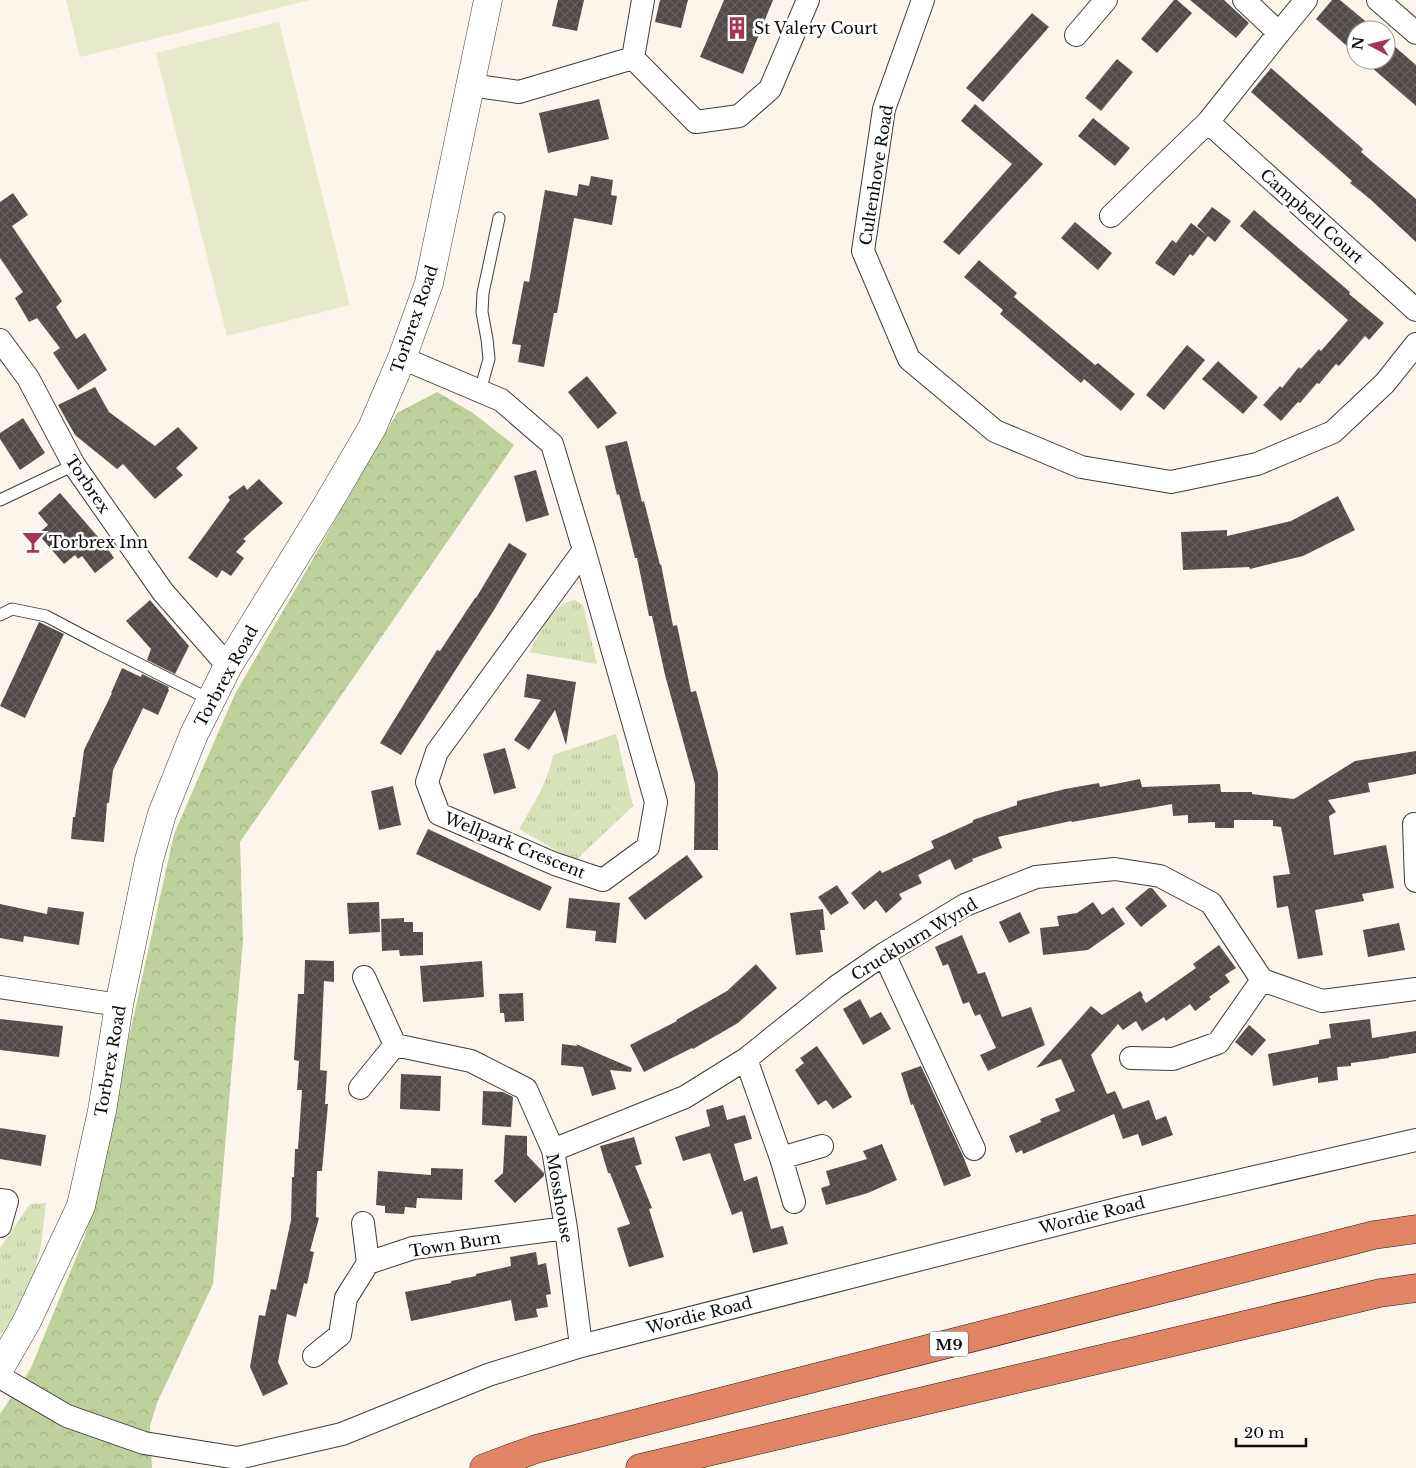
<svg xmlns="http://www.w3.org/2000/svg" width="1416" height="1468" font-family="'Libre Baskerville',serif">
	<defs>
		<pattern id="grass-tufts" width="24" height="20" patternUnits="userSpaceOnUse" patternTransform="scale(1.25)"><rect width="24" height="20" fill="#d7e2b9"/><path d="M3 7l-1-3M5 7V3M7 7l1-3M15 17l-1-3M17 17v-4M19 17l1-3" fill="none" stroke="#b7c19e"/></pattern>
		<pattern id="forest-crowns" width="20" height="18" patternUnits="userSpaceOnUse" patternTransform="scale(1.25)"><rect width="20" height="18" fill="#bed09b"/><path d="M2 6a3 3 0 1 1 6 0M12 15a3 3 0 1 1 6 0" fill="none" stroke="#a2b184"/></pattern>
		<pattern id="building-cross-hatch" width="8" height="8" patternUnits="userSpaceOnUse" patternTransform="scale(1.25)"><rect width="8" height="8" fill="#524a49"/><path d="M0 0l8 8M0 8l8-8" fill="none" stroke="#66605f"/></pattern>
	</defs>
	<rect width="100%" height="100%" fill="#fcf5eb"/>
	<!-- grass -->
	<path fill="url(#grass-tufts)" d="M575,600L583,605L597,664L529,652L549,616L564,603Z
		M616,734L633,806L575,861L519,829C533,805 548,782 553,755Z
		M46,1203L41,1246L35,1270L12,1318L0,1335V1248L30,1204Z"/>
	<!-- forest -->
	<path fill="url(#forest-crowns)" d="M437,392L473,413L514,445L240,842L243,941L213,1284L157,1403L150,1426L152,1468H0V1414L31,1368L85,1236L174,834L235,694L397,413Z"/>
	<!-- pitch -->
	<path fill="#e6eaca" d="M66,0H310L80,57Z
		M279,22L350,305L227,336L156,53Z"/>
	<!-- building -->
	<path fill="url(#building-cross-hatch)" d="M558,0H584L577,31L552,26Z
		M660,0H688L681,28L655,22Z
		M724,0H773L743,74L700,57Z
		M1174,0H1177L1192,13L1157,53L1141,39Z
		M1190,0H1224L1249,23L1236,38Z
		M1332,0H1340L1376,30H1356V54L1316,19Z
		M1032,13L1049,27L983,102L966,88Z
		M1386,39L1416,65V106L1363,60H1386Z
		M1117,59L1133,72L1101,111L1085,98Z
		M1271,68L1363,149L1361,152L1416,199V242L1370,199L1350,183L1352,181L1251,92Z
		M599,99L609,139L548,153L539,113Z
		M975,104L1043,164L959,255L943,242L1012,164L961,121Z
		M1093,118L1130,148L1115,166L1078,136Z
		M591,176L613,180L611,195L617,196L612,225L574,218L557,313H554L544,367L518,362L521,345L512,344L524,281L529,282L545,190L577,196L579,184L589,186Z
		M13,193L28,215L12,226L62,301L56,307L76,339L85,333L107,370L78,390L53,353L60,348L37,318L29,322L15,298L23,292L0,258V202Z
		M1212,207L1231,221L1215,242L1208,236L1193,256L1190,254L1174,276L1155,263L1172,240L1176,243L1191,223L1207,235L1197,226Z
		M1254,210L1350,292L1349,294L1384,323L1369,340L1365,336L1339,366L1336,364L1319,384L1317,383L1300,403L1298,402L1281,421L1263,405L1280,386L1282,388L1299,367L1301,369L1319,349L1321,351L1348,320L1240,226Z
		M1075,222L1112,253L1098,270L1061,238Z
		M979,260L1017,293L1014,297L1095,365L1098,363L1135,394L1121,411L1084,379L1081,383L1019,330L1000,314L1003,310L964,277Z
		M1187,345L1205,360L1164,410L1146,395Z
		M1218,361L1258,397L1243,414L1202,379Z
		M587,376L617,413L598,429L568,392Z
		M95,387L109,412L155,446L178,427L198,448L176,468L183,475L155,499L123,464L117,469L75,435L58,405Z
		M23,418L45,453L20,470L0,439V433Z
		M627,441L642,502L644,501L660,565L661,564L673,626L677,625L691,692L696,691L718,773V850H694L695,784L665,675L652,616H649L637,558H635L619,494L617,495L605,446Z
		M536,470L549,515L526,522L514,476Z
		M259,479L283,503L243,539L246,541L236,552L244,558L231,576L222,570L217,578L188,558L230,500L228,497L244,485L247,490Z
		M60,493L105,545L114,558L95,573L82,556L78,559L75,555L64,564L38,534L48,525L38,513Z
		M1338,496L1355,530L1303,556L1250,569L1249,567L1183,570L1181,532L1227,530V536L1291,521Z
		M509,543L527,554L494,610L401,755L380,743L437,650L440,651L475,598H476Z
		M150,600L189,646L175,674L147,660L151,649L126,621Z
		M39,622L64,634L25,718L0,706Z
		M122,668L141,677L142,674L169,687L168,689L169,690L158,715L143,708L113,770L109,803H107L104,842L71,839L73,817H75L84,750L112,693H111Z
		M527,674L576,682L566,745L555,710L529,750L514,740L541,700L524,697Z
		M505,748L516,788L494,794L483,754Z
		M1416,751V774L1368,783L1370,792L1328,800L1336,812L1329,816L1334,855L1386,845L1394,888L1362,894L1364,901L1315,910L1323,955L1298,959L1288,906L1277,908L1273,876L1290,874L1281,827L1273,826V820H1234V828H1215V822L1188,823V815L1173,816L1172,804L1072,822L1071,821L998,837L1002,848L972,859L973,861L955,870L950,859L918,875L922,883L899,894L902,899L886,913L876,900L864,910L851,893L880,870L882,873L934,848L931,841L973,822V820L1017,805V801L1065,789L1099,783L1100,787L1140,779L1142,787L1220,784L1221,792H1252V794L1294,799L1355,761Z
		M393,786L401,825L379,830L371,791Z
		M428,829L552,887L540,911L416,854Z
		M687,855L703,877L645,920L628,898Z
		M837,885L849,903L831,915L818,897Z
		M1149,888H1152L1167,906L1141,927L1125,908Z
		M569,898L620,903L616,943L595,941L596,931L566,928Z
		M379,902L380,932L349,934L347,903Z
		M1093,902L1102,915L1113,907L1125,924L1088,950L1043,955L1040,928L1059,926L1057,916L1077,913Z
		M0,904L47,914L48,907L84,912L79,945L24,936L23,942L0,938Z
		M823,909L825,930H820L823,952L796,955L790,913Z
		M1020,912L1030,933L1009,943L999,922Z
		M404,918V922H413V932H423V955L400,956L399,950L382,951L381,919Z
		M1399,923L1405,950L1368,957L1363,930Z
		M962,935L978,974L985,972L1002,1017L1031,1007L1045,1045L988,1071L980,1055L996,1048L980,1014L975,1016L969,1002L963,1004L948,964L943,966L935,947Z
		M1219,945L1236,968L1225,975L1230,982L1209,997L1211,999L1195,1011L1190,1004L1166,1021L1164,1017L1142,1031L1136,1021L1123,1030L1118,1024L1091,1055L1107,1094L1115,1091L1123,1109L1149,1100L1156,1120L1166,1116L1173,1135L1142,1146L1138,1134L1123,1139L1114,1114L1023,1154L1022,1150L1016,1153L1009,1136L1041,1122L1040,1119L1060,1111L1055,1099L1075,1091L1061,1059L1036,1068L1091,1006L1102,1015L1140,991L1143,995L1142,997L1146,1003L1196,968L1193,964Z
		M305,960L334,961V982L324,981L320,1070L327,1071L325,1104H328L322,1171H317L316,1217L319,1218L310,1251L314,1252L307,1284L304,1283L296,1317L287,1314L278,1362L288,1384L263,1396L250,1367L259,1315L265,1316L271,1289L276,1290L291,1220L292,1177H294L295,1149H298L302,1090H297L299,1061L294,1060L298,994H304Z
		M482,961L484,997L423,1002L420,966Z
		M756,964L777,988L738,1023L693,1049L692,1048L644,1072L630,1045L677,1021L676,1020L727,991Z
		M523,993L524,1021L505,1022L504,1013H500L499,994Z
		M860,999L870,1018L881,1012L891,1029L863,1045L843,1009Z
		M0,1019L63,1026L59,1057L0,1050Z
		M1370,1019L1372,1038L1416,1031V1053L1389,1057V1058L1351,1063V1066L1337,1067L1338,1080L1318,1083V1077L1273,1086L1268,1054L1319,1044V1040L1331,1038L1329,1024Z
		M1249,1025L1266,1040L1252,1056L1235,1042Z
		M562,1044L577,1046L576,1044L632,1068L631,1072L610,1070L616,1089L592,1096L583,1067L561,1065Z
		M817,1046L852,1097L833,1109L826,1100L818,1105L795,1070L804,1063L800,1058Z
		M921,1066L963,1156L971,1176L944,1186L913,1104L911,1105L901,1073Z
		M401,1074L441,1076L440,1111L400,1109Z
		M483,1091L503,1092L513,1097L511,1127L482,1125Z
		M723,1105L727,1120L745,1115L752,1139L734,1144L744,1181L757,1176L771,1229L783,1226L788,1244L753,1253L742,1211L732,1215L710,1153L683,1161L675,1137L710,1126L706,1110Z
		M0,1128L46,1135L41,1166L0,1159Z
		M505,1135L527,1136V1155L544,1173V1176L515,1203L494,1181L503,1173Z
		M634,1137L642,1164L635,1166L652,1208L649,1209L664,1257L629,1267L617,1228L630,1224L610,1173H608L600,1146Z
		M882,1144L897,1180L868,1193L826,1205L821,1188L830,1185L826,1171L867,1159L863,1151Z
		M431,1168L463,1169L462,1200L417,1198L416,1208L405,1207L404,1214L385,1213V1206L376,1205L378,1171L431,1175Z
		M536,1252L538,1265L546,1263L551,1294L546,1295L548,1307L536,1309L538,1317L515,1321L511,1300L411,1321L405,1292L451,1283V1281L476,1276V1274L511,1266L510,1257Z"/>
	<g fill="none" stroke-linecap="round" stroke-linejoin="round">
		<defs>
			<path id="service" d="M480,391L489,359L487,339L482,312L483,293L499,218
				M0,500L74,465
				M0,615L12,609L46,616L99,644L211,700"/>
			<path id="minor" d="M923,0L884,109L863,251L909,359L995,431L1081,467L1171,482L1257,464L1333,432L1385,383L1416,344
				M1378,0L1416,33
				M1279,33L1306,0
				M1076,35L1106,0
				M633,58L696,122L739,116L770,89L808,0
				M470,85L519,92L633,58L643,0
				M1208,122L1416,310
				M1111,216L1208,122L1279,33L1244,0
				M0,340L28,378L74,465L163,592L228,666
				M402,358L501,400L552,444L584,550L656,802L648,847L603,880L555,864L439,814L427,782L437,752L584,550
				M1414,824L1416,881
				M884,954L974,1149
				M364,977L395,1045L471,1061L526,1089L553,1150L566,1228L581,1346
				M0,987L119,1005
				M1131,1058L1173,1059L1218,1043L1262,980
				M746,1059L781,1158L794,1202
				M360,1088L395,1045
				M553,1150L685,1097L746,1059L836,987L884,954L965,905L1036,877L1115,869L1160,876L1211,903L1262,980L1322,1001L1416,989
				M781,1158L822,1146
				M0,1200L7,1201L0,1226
				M363,1223L368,1263
				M314,1356L340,1335L346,1298L368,1263L413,1248L566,1228
				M0,1377L67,1416L144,1443L238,1458L342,1434L488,1375L581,1346L1129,1206L1416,1140"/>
			<path id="tertiary" d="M0,1368L27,1321L81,1206L102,1111L119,1005L149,860L162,814L194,734L228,666L327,505L372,428L402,358L429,283L488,0"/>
			<path id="motorway" d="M484,1468L536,1449L1374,1235L1416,1229
				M640,1468L1380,1293L1416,1288"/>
		</defs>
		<!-- service casing -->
		<use href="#service" stroke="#3e3e3e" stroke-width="13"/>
		<!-- minor casing -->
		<use href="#minor" stroke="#3e3e3e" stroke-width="24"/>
		<!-- tertiary casing -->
		<use href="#tertiary" stroke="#3e3e3e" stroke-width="29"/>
		<!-- motorway casing -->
		<use href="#motorway" stroke="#1c1c1c" stroke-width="29"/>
		<!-- service -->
		<use href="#service" stroke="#fff" stroke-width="11"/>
		<!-- minor -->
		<use href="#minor" stroke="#fff" stroke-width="22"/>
		<!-- tertiary -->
		<use href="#tertiary" stroke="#fff" stroke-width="28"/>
		<!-- motorway -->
		<use href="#motorway" stroke="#e18464" stroke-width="28"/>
	</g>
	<!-- icons -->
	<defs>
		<symbol id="building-bare" viewBox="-9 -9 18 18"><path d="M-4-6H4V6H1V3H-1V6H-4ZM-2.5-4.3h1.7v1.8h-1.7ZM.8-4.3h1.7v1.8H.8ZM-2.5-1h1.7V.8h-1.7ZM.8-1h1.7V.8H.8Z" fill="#a83652" stroke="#fff" stroke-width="2.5" paint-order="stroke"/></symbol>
		<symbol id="bar-bare" viewBox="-9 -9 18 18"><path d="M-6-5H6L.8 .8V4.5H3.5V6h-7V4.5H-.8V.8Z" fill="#a83652" stroke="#fff" stroke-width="2.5" paint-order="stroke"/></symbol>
	</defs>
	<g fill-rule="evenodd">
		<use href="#building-bare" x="721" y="12" width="32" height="32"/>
		<use href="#bar-bare" x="17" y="526" width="32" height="32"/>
	</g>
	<g text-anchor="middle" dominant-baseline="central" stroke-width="5" stroke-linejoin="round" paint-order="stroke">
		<!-- shield labels -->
		<rect fill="#fff" stroke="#545454" stroke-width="1" x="930" y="1331.5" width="38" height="25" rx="4"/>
		<g font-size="15" font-weight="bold" fill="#0b0b0b">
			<text x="949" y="1344">M9</text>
		</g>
		<!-- poi labels -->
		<g font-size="16" fill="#0b0b0b" stroke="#fff" text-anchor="start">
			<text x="754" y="28">St Valery Court</text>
			<text x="49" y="542">Torbrex Inn</text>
		</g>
		<!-- street labels -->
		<g font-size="16" fill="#0b0b0b" stroke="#fff">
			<text transform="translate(876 175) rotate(-81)">Cultenhove Road</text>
			<text transform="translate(1312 216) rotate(42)">Campbell Court</text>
			<text transform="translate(414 319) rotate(-71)">Torbrex Road</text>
			<text transform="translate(88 484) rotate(56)">Torbrex</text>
			<text transform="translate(226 676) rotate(-61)">Torbrex Road</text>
			<text transform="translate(515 845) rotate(22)">Wellpark Crescent</text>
			<text transform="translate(914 939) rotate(-31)">Cruckburn Wynd</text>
			<text transform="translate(110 1061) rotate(-80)">Torbrex Road</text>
			<text transform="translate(560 1198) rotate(80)">Mosshouse</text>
			<text transform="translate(1092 1215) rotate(-14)">Wordie Road</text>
			<text transform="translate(455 1244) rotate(-9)">Town Burn</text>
			<text transform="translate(699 1315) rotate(-14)">Wordie Road</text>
		</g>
	</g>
	<!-- north arrow -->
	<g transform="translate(1371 45) rotate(277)"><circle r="24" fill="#ffffff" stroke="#9d9d9d"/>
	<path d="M0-4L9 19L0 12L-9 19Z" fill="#a83652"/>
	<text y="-8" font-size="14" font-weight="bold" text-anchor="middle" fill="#0b0b0b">N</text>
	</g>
	<!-- scale -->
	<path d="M1236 1438v8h70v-8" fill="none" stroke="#0b0b0b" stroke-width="2.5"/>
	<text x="1244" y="1438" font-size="15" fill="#0b0b0b" stroke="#ffffff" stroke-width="4" paint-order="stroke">20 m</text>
</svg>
